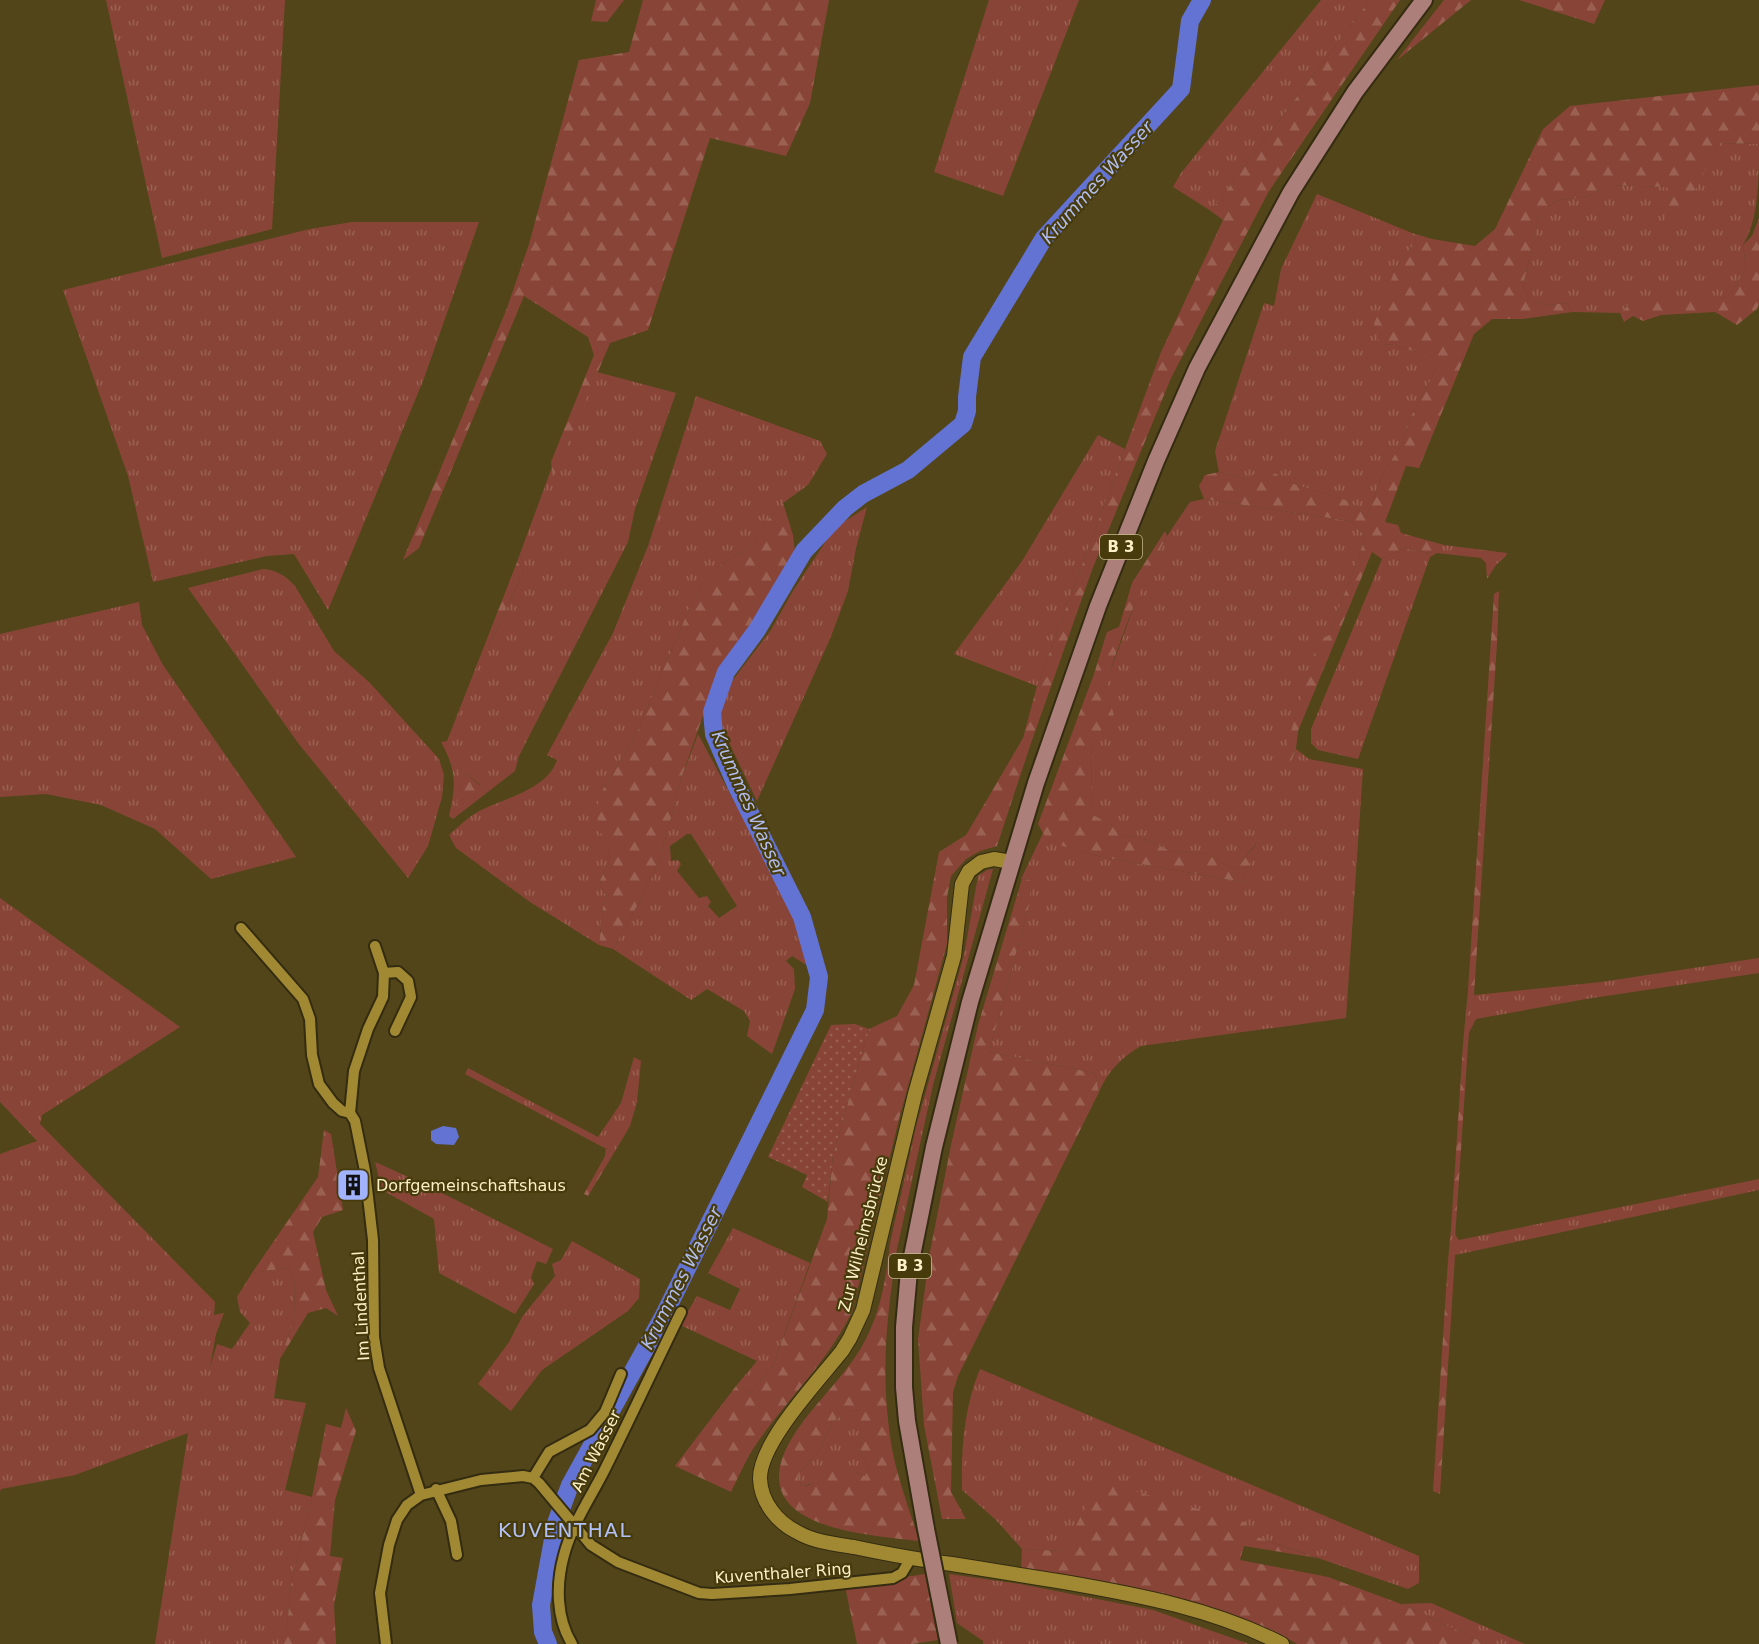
<svg xmlns="http://www.w3.org/2000/svg" width="1759" height="1644" font-family="'DejaVu Sans',sans-serif">
	<defs>
		<pattern id="grass-tufts" width="24" height="20" patternUnits="userSpaceOnUse" patternTransform="scale(1.5)"><rect width="24" height="20" fill="#884537"/><path d="M3 7l-1-3M5 7V3M7 7l1-3M15 17l-1-3M17 17v-4M19 17l1-3" fill="none" stroke="#9a6052"/></pattern>
		<pattern id="forest-firs" width="22" height="20" patternUnits="userSpaceOnUse" patternTransform="scale(1.5)"><rect width="22" height="20" fill="#884537"/><path d="M5 1l3.5 6h-7zM16 11l3.5 6h-7z" fill="#9a6052"/></pattern>
		<pattern id="park-dots" width="8" height="8" patternUnits="userSpaceOnUse" patternTransform="scale(1.5)"><rect width="8" height="8" fill="#884537"/><path d="M2 2h.1M6 6h.1" fill="none" stroke="#9a6052" stroke-width="1.8" stroke-linecap="round"/></pattern>
	</defs>
	<rect width="100%" height="100%" fill="#524519"/>
	<!-- grass -->
	<path fill="url(#grass-tufts)" fill-rule="evenodd" d="M106,0H285L272,229L162,258Z
		M989,0H1079L1003,196L934,172Z
		M1321,0H1370L1211,211L1173,187L1181,173Z
		M1719,143L1759,144C1759,177 1759,220 1743,245L1746,268L1730,295L1717,300H1634L1620,313L1573,312L1566,303L1549,305L1530,300L1523,286L1539,215L1556,201L1589,196L1608,185L1668,187L1671,198L1665,224H1677Z
		M1317,194L1412,233L1416,241L1395,270L1380,344L1395,345L1433,357L1436,370L1410,418L1404,441L1383,473L1367,517L1349,501L1284,481L1249,480L1219,472L1215,451L1264,303L1274,306L1281,269Z
		M352,222H479L423,381L328,610L294,554L267,556L153,582L128,476L63,290L310,229Z
		M597,372L676,393L635,509L628,542L519,756L515,771L453,819L449,816C456,785 457,771 441,742L447,741L485,644L488,650L524,570L517,562L552,467L553,476ZM459,769L481,785H486L461,788Z
		M696,396L820,441L827,454L808,485L783,503L762,526L753,545L711,571L691,604L635,737L600,794V831L609,844L610,862L600,880L602,890L607,896L603,907L599,945L530,902L456,848L449,835C456,829 463,822 471,816C496,799 546,793 557,760L547,755L613,633L648,546Z
		M1098,435L1125,449L1037,686L954,654L1022,561Z
		M1204,499L1350,521L1366,536L1329,635L1318,642L1289,766L1296,749L1309,759L1363,769L1346,1018L1141,1046C1122,1057 1107,1072 1099,1092L1095,1073L989,1052L1030,902V880L1021,879L1043,833L1049,842L1102,857L1242,882L1257,842L1236,870L1206,854L1171,851L1137,836L1122,837L1110,824L1091,815L1092,735L1108,678L1142,584L1167,536L1190,502Z
		M867,507L856,548L848,591L830,639L757,801L723,730L719,713L732,681L771,630L793,591L830,535L842,523Z
		M1444,545L1507,553L1506,556L1496,565L1487,579L1486,563L1481,558L1437,553L1430,557L1358,759L1318,750L1311,743V729L1382,559L1404,548L1429,553Z
		M263,569C277,570 286,576 295,586L334,651L369,682L439,759L444,775L442,797L428,846L408,878L298,743L188,588Z
		M139,602L142,625L163,665L296,857L211,879L155,829L101,805L46,794L0,797V634Z
		M698,734L785,896L807,954L808,966L792,956L786,961L794,969L795,989L772,1054L747,1036L750,1021L744,1011L707,989L691,1000L613,949L642,897L660,860L680,782ZM687,834H691L737,906L719,918L708,906L711,902L707,896L699,898L677,871L681,864L678,860L671,861L670,846Z
		M993,869L933,1085L897,1249L890,1243L916,1127L964,955L978,876L987,870Z
		M0,898L180,1027L42,1115L40,1124L215,1302L214,1315L224,1313L216,1334L210,1367L217,1344L232,1349L250,1323L240,1312L237,1297L252,1273L287,1268L294,1275L295,1317L280,1359L274,1398L306,1403L285,1490L312,1497L291,1584L287,1627L280,1637L279,1644H155L188,1433L75,1475L1,1489L0,1492V1154L37,1141L0,1102Z
		M1759,958V973L1586,999L1476,1019L1463,1044L1468,990L1475,995L1601,982Z
		M634,1057L641,1061L637,1102L630,1126L614,1153L465,1074L468,1068L598,1137L621,1103Z
		M375,1162L426,1185L553,1249L546,1264L537,1261L531,1277L534,1284L515,1314L439,1273L434,1219L382,1190Z
		M1759,1179V1190L1455,1255L1448,1260L1451,1229L1459,1240Z
		M733,1228L810,1263L772,1368L750,1393L736,1386L757,1361L680,1325L697,1296L730,1310L740,1289L708,1273Z
		M572,1241L640,1279L639,1298L628,1311L542,1370L511,1411L478,1384L509,1342L522,1317L555,1276L552,1264L561,1260Z
		M980,1369L1419,1556V1583L1408,1589L1245,1533L1247,1523L1063,1551L1022,1549L995,1519L962,1490C961,1450 964,1407 980,1369Z
		M862,1410L860,1449L868,1469L865,1476C860,1474 853,1471 847,1471C830,1470 818,1487 801,1485L798,1478L800,1472L820,1450L832,1422L849,1411Z
		M949,1574L1020,1584L1153,1610L1249,1644H983V1641L957,1623Z
		M1431,1603L1525,1644H1487L1401,1604Z"/>
	<!-- forest -->
	<path fill="url(#forest-firs)" fill-rule="evenodd" d="M596,0H624L607,22L591,21Z
		M643,0H829L810,103L786,156L710,138L648,330L610,343L553,478L551,462L594,355L588,337L524,296L419,548L403,560L507,308L529,244L579,60L629,52Z
		M1370,0H1400L1269,191L1171,378L1092,570L1030,746L997,846L980,851L966,859L951,876L947,897V944L899,1119L852,1312C826,1364 789,1397 757,1443C747,1457 739,1476 731,1492L675,1466L736,1386L750,1393L772,1368L827,1219L833,1155L869,1029L897,1016L914,985L939,852L966,835L978,815L1023,738L1037,686L1161,352L1223,220L1211,211Z
		M1444,0H1471L1396,61Z
		M1519,0H1605L1594,24Z
		M1759,85V144L1719,143L1677,225L1670,229L1664,224L1671,198L1667,187L1608,185L1589,196L1556,201L1539,215L1523,286L1530,300L1549,305L1566,303L1573,312L1523,319H1492L1474,334L1419,468L1406,466L1385,522L1398,525L1401,533L1444,545L1429,553L1404,548L1382,559L1372,552L1298,731L1296,749L1289,767L1286,748L1318,641L1329,635L1366,536L1350,521L1204,499L1199,486L1205,475L1219,472L1249,480L1256,471L1277,474L1284,481L1349,501L1367,517L1383,473L1404,441L1410,418L1436,370L1432,357L1395,345L1380,344L1374,324L1395,270L1416,241L1412,233L1432,239L1475,246L1495,229L1543,129L1570,106Z
		M1759,218V304L1757,309L1737,325L1715,312L1661,315L1643,321L1633,316L1624,322L1620,313L1634,300H1717L1730,295L1746,268L1743,245L1752,236Z
		M783,503L793,535L795,553L752,623L717,675L680,782L660,860L642,897L613,949L599,945L603,907L607,896L602,890L600,880L610,862L609,844L600,831L596,813L600,794L635,737L691,604L711,571L753,545L762,526Z
		M1165,531L1167,536C1140,588 1116,644 1102,702L1111,706L1114,715L1103,731L1092,735L1091,814L1110,824L1122,837L1137,836L1171,851L1206,854L1236,870L1259,840L1242,882L1102,857L1048,842L1038,824L1094,674L1107,632L1119,627L1132,583Z
		M517,562L524,570L488,650L485,644Z
		M1499,591L1497,643L1474,995L1468,990L1494,594Z
		M458,768L480,785H487L457,812L455,809L461,788Z
		M1022,879L1030,880V902L989,1052L1095,1073L1099,1092L958,1376L953,1392L951,1492L966,1519H942L924,1425L918,1339L930,1252L951,1145L978,1025Z
		M1469,1031L1455,1238L1451,1229L1463,1044Z
		M324,1130L331,1134L343,1210L322,1217L313,1232L326,1290L338,1316L326,1308L308,1313L280,1359L295,1317L294,1275L287,1268L252,1273L318,1177Z
		M606,1149L614,1153L588,1196L584,1194L605,1156Z
		M890,1243L897,1249C886,1320 880,1377 892,1449C898,1480 910,1511 919,1541C855,1534 733,1525 797,1430C816,1402 843,1378 861,1348C880,1316 886,1279 890,1243ZM861,1410L860,1449L868,1469L865,1476L848,1470L822,1473C817,1482 813,1487 801,1485L798,1478L800,1472L820,1450L832,1422L849,1411Z
		M1455,1255L1440,1494L1433,1491L1448,1260Z
		M346,1408L356,1431L335,1500L330,1556L343,1558L334,1605L336,1644H279V1637L287,1627L291,1584L312,1497L326,1424L341,1428Z
		M1099,1481L1247,1523L1246,1533L1317,1558L1244,1546L1240,1560L1328,1577L1401,1604L1487,1644H1297L1280,1634L1222,1612L1021,1569L1022,1549L1063,1551Z
		M925,1574L938,1640L913,1644H857L845,1586Z"/>
	<!-- park -->
	<path fill="url(#park-dots)" d="M855,1024L869,1029L833,1155L828,1202L802,1187L807,1175L768,1157L831,1025Z"/>
	<!-- water -->
	<path fill="#6273d3" d="M443,1126L456,1128L459,1137L454,1145L436,1144L431,1140V1131Z"/>
	<g fill="none" stroke-linecap="round" stroke-linejoin="round">
		<!-- river -->
		<path stroke="#6273d3" stroke-width="18" d="M548,1644L543,1632L541,1605L556,1523L570,1485L664,1315L815,1010L819,977L802,917L736,785L714,734L712,712L726,672L757,630L804,551L845,508L863,494L908,470L963,424L967,411V397L972,357L1044,238L1181,89L1190,21L1202,0"/>
		<defs>
			<path id="minor" d="M241,928L303,999L310,1019L312,1055L319,1084L333,1103L342,1111L350,1113
				M384,973L398,972L408,981L411,997L395,1031
				M350,1113L355,1121L365,1171L373,1240L374,1337L379,1368L421,1495
				M350,1113L354,1071L368,1029L383,997L384,973L375,946
				M533,1478L549,1452L590,1430L605,1412L621,1374
				M436,1489L451,1521L457,1555
				M386,1644L380,1593L389,1545L397,1520L407,1505L421,1495L481,1480L523,1476L533,1478L539,1483L591,1545L618,1562L699,1593L712,1594L790,1589L893,1578L902,1573L911,1558
				M572,1644C556,1618 556,1584 564,1555C572,1525 589,1500 603,1473C630,1419 655,1365 681,1312"/>
			<path id="tertiary" d="M1011,862L994,859L981,862L969,871L962,884L954,956L915,1094L863,1310L850,1338L842,1351C819,1380 759,1443 760,1479C761,1502 777,1522 797,1532C814,1542 835,1544 854,1547C887,1554 919,1560 952,1564C990,1570 1027,1576 1064,1582C1139,1595 1214,1609 1282,1644"/>
			<path id="primary" d="M926,1529L907,1421L904,1387V1327L909,1271L934,1147L970,1002L1036,783L1098,606L1156,461L1197,368L1291,192L1355,92L1424,0"/>
		</defs>
		<!-- minor casing -->
		<use href="#minor" stroke="#342c11" stroke-width="14"/>
		<!-- tertiary casing -->
		<use href="#tertiary" stroke="#342c11" stroke-width="16"/>
		<!-- primary casing -->
		<use href="#primary" stroke="#342c11" stroke-width="20"/>
		<!-- minor -->
		<use href="#minor" stroke="#a18934" stroke-width="10"/>
		<!-- tertiary -->
		<use href="#tertiary" stroke="#a18934" stroke-width="14"/>
		<!-- primary -->
		<use href="#primary" stroke="#ad7f7b" stroke-width="16"/>
		<defs>
			<path id="primary-bridge" d="M926,1529L949,1644"/>
		</defs>
		<!-- primary-bridge casing -->
		<use href="#primary-bridge" stroke="#342c11" stroke-width="20" stroke-linecap="butt"/>
		<!-- primary-bridge -->
		<use href="#primary-bridge" stroke="#ad7f7b" stroke-width="16"/>
	</g>
	<!-- icons -->
	<defs>
		<symbol id="building-square" viewBox="-11 -11 22 22"><rect x="-9" y="-9" width="18" height="18" rx="4" fill="#a1b3fd" stroke="#473b0c"/><path d="M-4-6H4V6H1V3H-1V6H-4ZM-2.5-4.3h1.7v1.8h-1.7ZM.8-4.3h1.7v1.8H.8ZM-2.5-1h1.7V.8h-1.7ZM.8-1h1.7V.8H.8Z" fill="#111"/></symbol>
	</defs>
	<g fill-rule="evenodd">
		<use href="#building-square" x="334" y="1166" width="38" height="38"/>
	</g>
	<g text-anchor="middle" dominant-baseline="central" stroke-width="4.5" stroke-linejoin="round" paint-order="stroke">
		<!-- shield labels -->
		<g fill="#473b0c" stroke="#c5b98f" stroke-width="1.5">
			<rect x="1100" y="535" width="42" height="24" rx="4.5"/>
			<rect x="889" y="1254" width="42" height="24" rx="4.5"/>
		</g>
		<g font-size="15" font-weight="bold" fill="#fbefc7">
			<text x="1121" y="547">B 3</text>
			<text x="910" y="1266">B 3</text>
		</g>
		<!-- poi labels -->
		<g font-size="16" fill="#fbefc7" stroke="#473b0c" text-anchor="start">
			<text x="376" y="1185">Dorfgemeinschaftshaus</text>
		</g>
		<!-- street labels -->
		<g font-size="16" fill="#fbefc7" stroke="#473b0c">
			<text transform="translate(863 1234) rotate(-76)">Zur Wilhelmsbrücke</text>
			<text transform="translate(361 1306) rotate(-93)">Im Lindenthal</text>
			<text transform="translate(596 1451) rotate(-63)">Am Wasser</text>
			<text transform="translate(783 1573) rotate(-4)">Kuventhaler Ring</text>
		</g>
		<!-- water labels -->
		<g font-size="18" font-style="italic" fill="#b0bced" stroke="#473b0c">
			<text transform="translate(1097 182) rotate(-48)">Krummes Wasser</text>
			<text transform="translate(749 803) rotate(66)">Krummes Wasser</text>
			<text transform="translate(681 1278) rotate(-63)">Krummes Wasser</text>
		</g>
		<!-- quarter labels -->
		<g font-size="20" letter-spacing="1.5" fill="#b1c0f7" stroke="#473b0c">
			<text x="565" y="1530">KUVENTHAL</text>
		</g>
	</g>
</svg>
